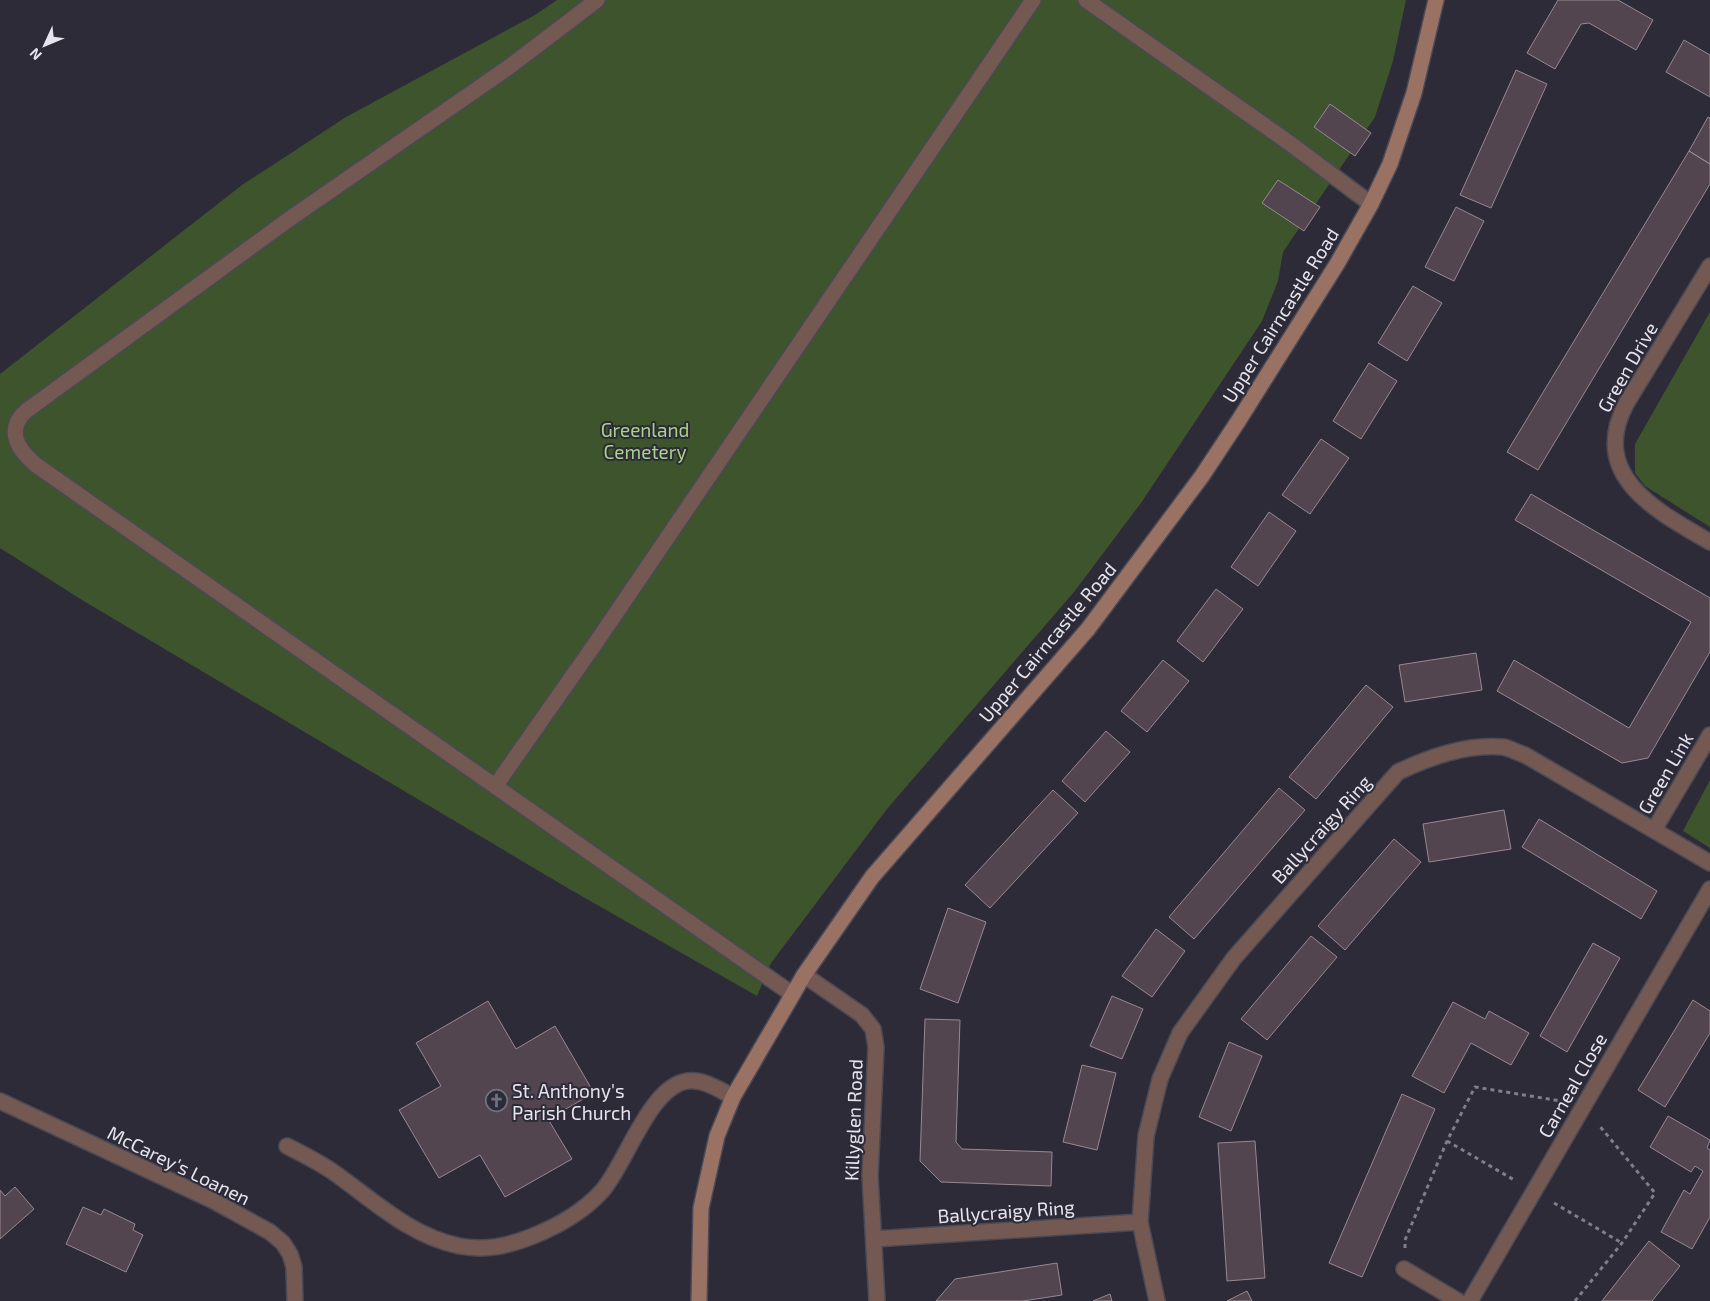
<svg xmlns="http://www.w3.org/2000/svg" width="1710" height="1301" font-family="'Exo 2',sans-serif">
	<rect width="100%" height="100%" fill="#2d2b38"/>
	<!-- green -->
	<path fill="#3e542c" d="M557,0H1406L1393,61L1375,117L1283,252L1278,281L1262,321L1141,503L1074,592L887,809L771,963L757,996L571,890L82,600L0,548V374L242,185L346,117L535,15Z
		M1710,312V527L1645,486L1635,473V444Z
		M1710,780V848L1683,831Z"/>
	<!-- building -->
	<path fill="#53454f" stroke="#988892" d="M1558,0H1618L1653,20L1636,50L1589,23L1581,24L1555,69L1527,53Z
		M1684,40L1710,55V97L1666,72Z
		M1516,70L1547,84L1491,208L1460,195Z
		M1330,104L1371,133L1355,156L1314,127Z
		M1708,117L1710,118V164L1689,151Z
		M1689,151L1710,164V184L1538,470L1507,452Z
		M1278,180L1320,207L1304,231L1262,203Z
		M1456,207L1484,221L1454,281L1425,267Z
		M1413,286L1442,303L1407,361L1378,343Z
		M1369,363L1397,381L1361,439L1333,421Z
		M1321,439L1349,458L1310,514L1282,495Z
		M1531,494L1710,598V652L1648,758L1622,763L1497,691L1514,660L1629,728L1691,622L1515,520Z
		M1269,512L1296,531L1258,586L1231,567Z
		M1216,589L1243,609L1203,662L1177,641Z
		M1476,653L1482,690L1405,702L1399,665Z
		M1163,660L1189,681L1147,732L1121,711Z
		M1366,685L1393,707L1316,799L1289,777Z
		M1106,731L1130,752L1085,802L1062,781Z
		M1279,788L1305,810L1194,939L1169,917Z
		M1053,790L1078,813L990,908L965,885Z
		M1504,810L1511,849L1429,862L1423,824Z
		M1539,819L1657,891L1641,919L1522,847Z
		M1394,839L1421,862L1345,950L1318,926Z
		M948,908L986,922L958,1003L920,989Z
		M1156,929L1185,951L1152,997L1122,976Z
		M1311,936L1337,957L1267,1040L1241,1019Z
		M1593,943L1620,958L1567,1052L1540,1036Z
		M1112,996L1143,1009L1122,1059L1090,1046Z
		M1693,1000L1710,1011V1033L1665,1107L1638,1090Z
		M488,1001L516,1049L555,1026L594,1093L548,1119L572,1159L505,1197L480,1155L439,1178L399,1110L441,1086L416,1043Z
		M1453,1002L1485,1019L1489,1011L1529,1033L1511,1065L1471,1043L1444,1093L1412,1076Z
		M925,1019L960,1020L956,1142L962,1149L1052,1152L1051,1186L941,1182L920,1161Z
		M1229,1042L1262,1056L1231,1131L1199,1117Z
		M1082,1065L1116,1073L1097,1150L1063,1142Z
		M1402,1094L1435,1109L1362,1277L1329,1263Z
		M1668,1116L1710,1140L1707,1148L1710,1150V1217L1692,1249L1661,1232L1684,1190L1690,1194L1703,1171L1695,1166L1691,1172L1650,1147Z
		M1255,1141L1265,1278L1227,1281L1218,1143Z
		M15,1187L34,1209L0,1239V1190L5,1196Z
		M83,1207L101,1215L104,1209L135,1224L133,1230L143,1235L126,1272L66,1244Z
		M1649,1241L1680,1266L1652,1301H1602Z
		M1057,1263L1062,1295L1023,1301H936L955,1279Z
		M1247,1291L1252,1301H1227Z
		M1110,1294L1112,1301H1093Z"/>
	<g fill="none" stroke-linecap="round" stroke-linejoin="round">
		<defs>
			<path id="lane" d="M597,0L509,67L288,220L26,411C5,430 18,450 36,465L792,994
				M1086,0L1288,142L1371,204
				M496,785L595,644L1033,0
				M287,1146C304,1155 321,1163 336,1174C375,1202 411,1236 459,1246C486,1251 508,1246 533,1236C558,1226 583,1212 602,1191C626,1164 650,1085 688,1081C704,1079 720,1090 733,1097"/>
			<path id="street" d="M1710,266L1626,404C1588,476 1658,512 1710,542
				M1654,830L1710,735
				M804,975L862,1015L873,1029L876,1047L870,1176L877,1301
				M0,1101L212,1200L270,1232L283,1243L290,1254L294,1267L295,1301
				M874,1239L1140,1222
				M1404,1269L1458,1301
				M1157,1301L1140,1222L1146,1136L1160,1079L1180,1033L1234,958L1398,772C1430,757 1466,744 1503,747C1510,748 1518,753 1525,755L1710,863
				M1470,1301L1710,889"/>
			<path id="secondary" d="M699,1301L701,1208L717,1136L733,1097L804,975L872,877L1088,629L1202,476L1239,420L1337,264L1371,204L1390,164L1414,93L1436,0"/>
		</defs>
		<!-- lane casing -->
		<use href="#lane" stroke="#4b4955" stroke-width="18"/>
		<!-- street casing -->
		<use href="#street" stroke="#4b4955" stroke-width="18"/>
		<!-- secondary casing -->
		<use href="#secondary" stroke="#4b4955" stroke-width="18"/>
		<!-- path -->
		<path stroke="#7f7e89" stroke-width="3" stroke-dasharray="4 4" stroke-linecap="butt" d="M1447,1141L1516,1181
			M1554,1203L1622,1243
			M1405,1248V1240L1447,1141L1475,1087L1561,1101
			M1575,1301L1622,1243L1655,1193L1598,1124"/>
		<!-- lane -->
		<use href="#lane" stroke="#735951" stroke-width="15"/>
		<!-- street -->
		<use href="#street" stroke="#735951" stroke-width="15"/>
		<!-- secondary -->
		<use href="#secondary" stroke="#997264" stroke-width="15"/>
	</g>
	<!-- icons -->
	<defs>
		<symbol id="church-ring" viewBox="-11 -11 22 22"><circle r="9.5" fill="#2d2b38" stroke="#6b7280" stroke-width="1.5"/><path d="M-1.2-6h2.4v3.5h3.3v2.4h-3.3V6h-2.4V-.1h-3.3v-2.4h3.3Z" fill="#6b7280"/></symbol>
	</defs>
	<g fill-rule="evenodd">
		<use href="#church-ring" x="484" y="1088" width="25" height="25"/>
	</g>
	<g text-anchor="middle" dominant-baseline="central" stroke-width="4" stroke-linejoin="round" paint-order="stroke">
		<!-- street labels -->
		<g font-size="19" fill="#e6e5ee" stroke="#2d2b38">
			<text transform="translate(1280 315) rotate(-58)">Upper Cairncastle Road</text>
			<text transform="translate(1627 367) rotate(-60)">Green Drive</text>
			<text transform="translate(1047 642) rotate(-50)">Upper Cairncastle Road</text>
			<text transform="translate(1665 773) rotate(-60)">Green Link</text>
			<text transform="translate(1321 829) rotate(-48)">Ballycraigy Ring</text>
			<text transform="translate(1572 1085) rotate(-60)">Carneal Close</text>
			<text transform="translate(853 1120) rotate(-88)">Killyglen Road</text>
			<text transform="translate(179 1165) rotate(26)">McCarey's Loanen</text>
			<text transform="translate(1006 1211) rotate(-4)">Ballycraigy Ring</text>
		</g>
		<!-- park labels -->
		<g font-size="19" fill="#a9d389" stroke="#2d2b38">
			<text x="645" y="429">Greenland<tspan x="645" dy="22">Cemetery</tspan></text>
		</g>
		<!-- poi labels -->
		<g font-size="19" fill="#e6e5ee" stroke="#2d2b38" text-anchor="start">
			<text x="512" y="1090">St. Anthony's<tspan x="512" dy="22">Parish Church</tspan></text>
		</g>
	</g>
	<!-- north arrow -->
	<g transform="translate(45 45) rotate(226)" stroke="#2d2b38" stroke-width="4" paint-order="stroke">
	<path d="M0-4L9 19L0 12L-9 19Z" fill="#e6e5ee"/>
	<text y="-8" font-size="14" font-weight="bold" text-anchor="middle" fill="#e6e5ee">N</text>
	</g>
</svg>
